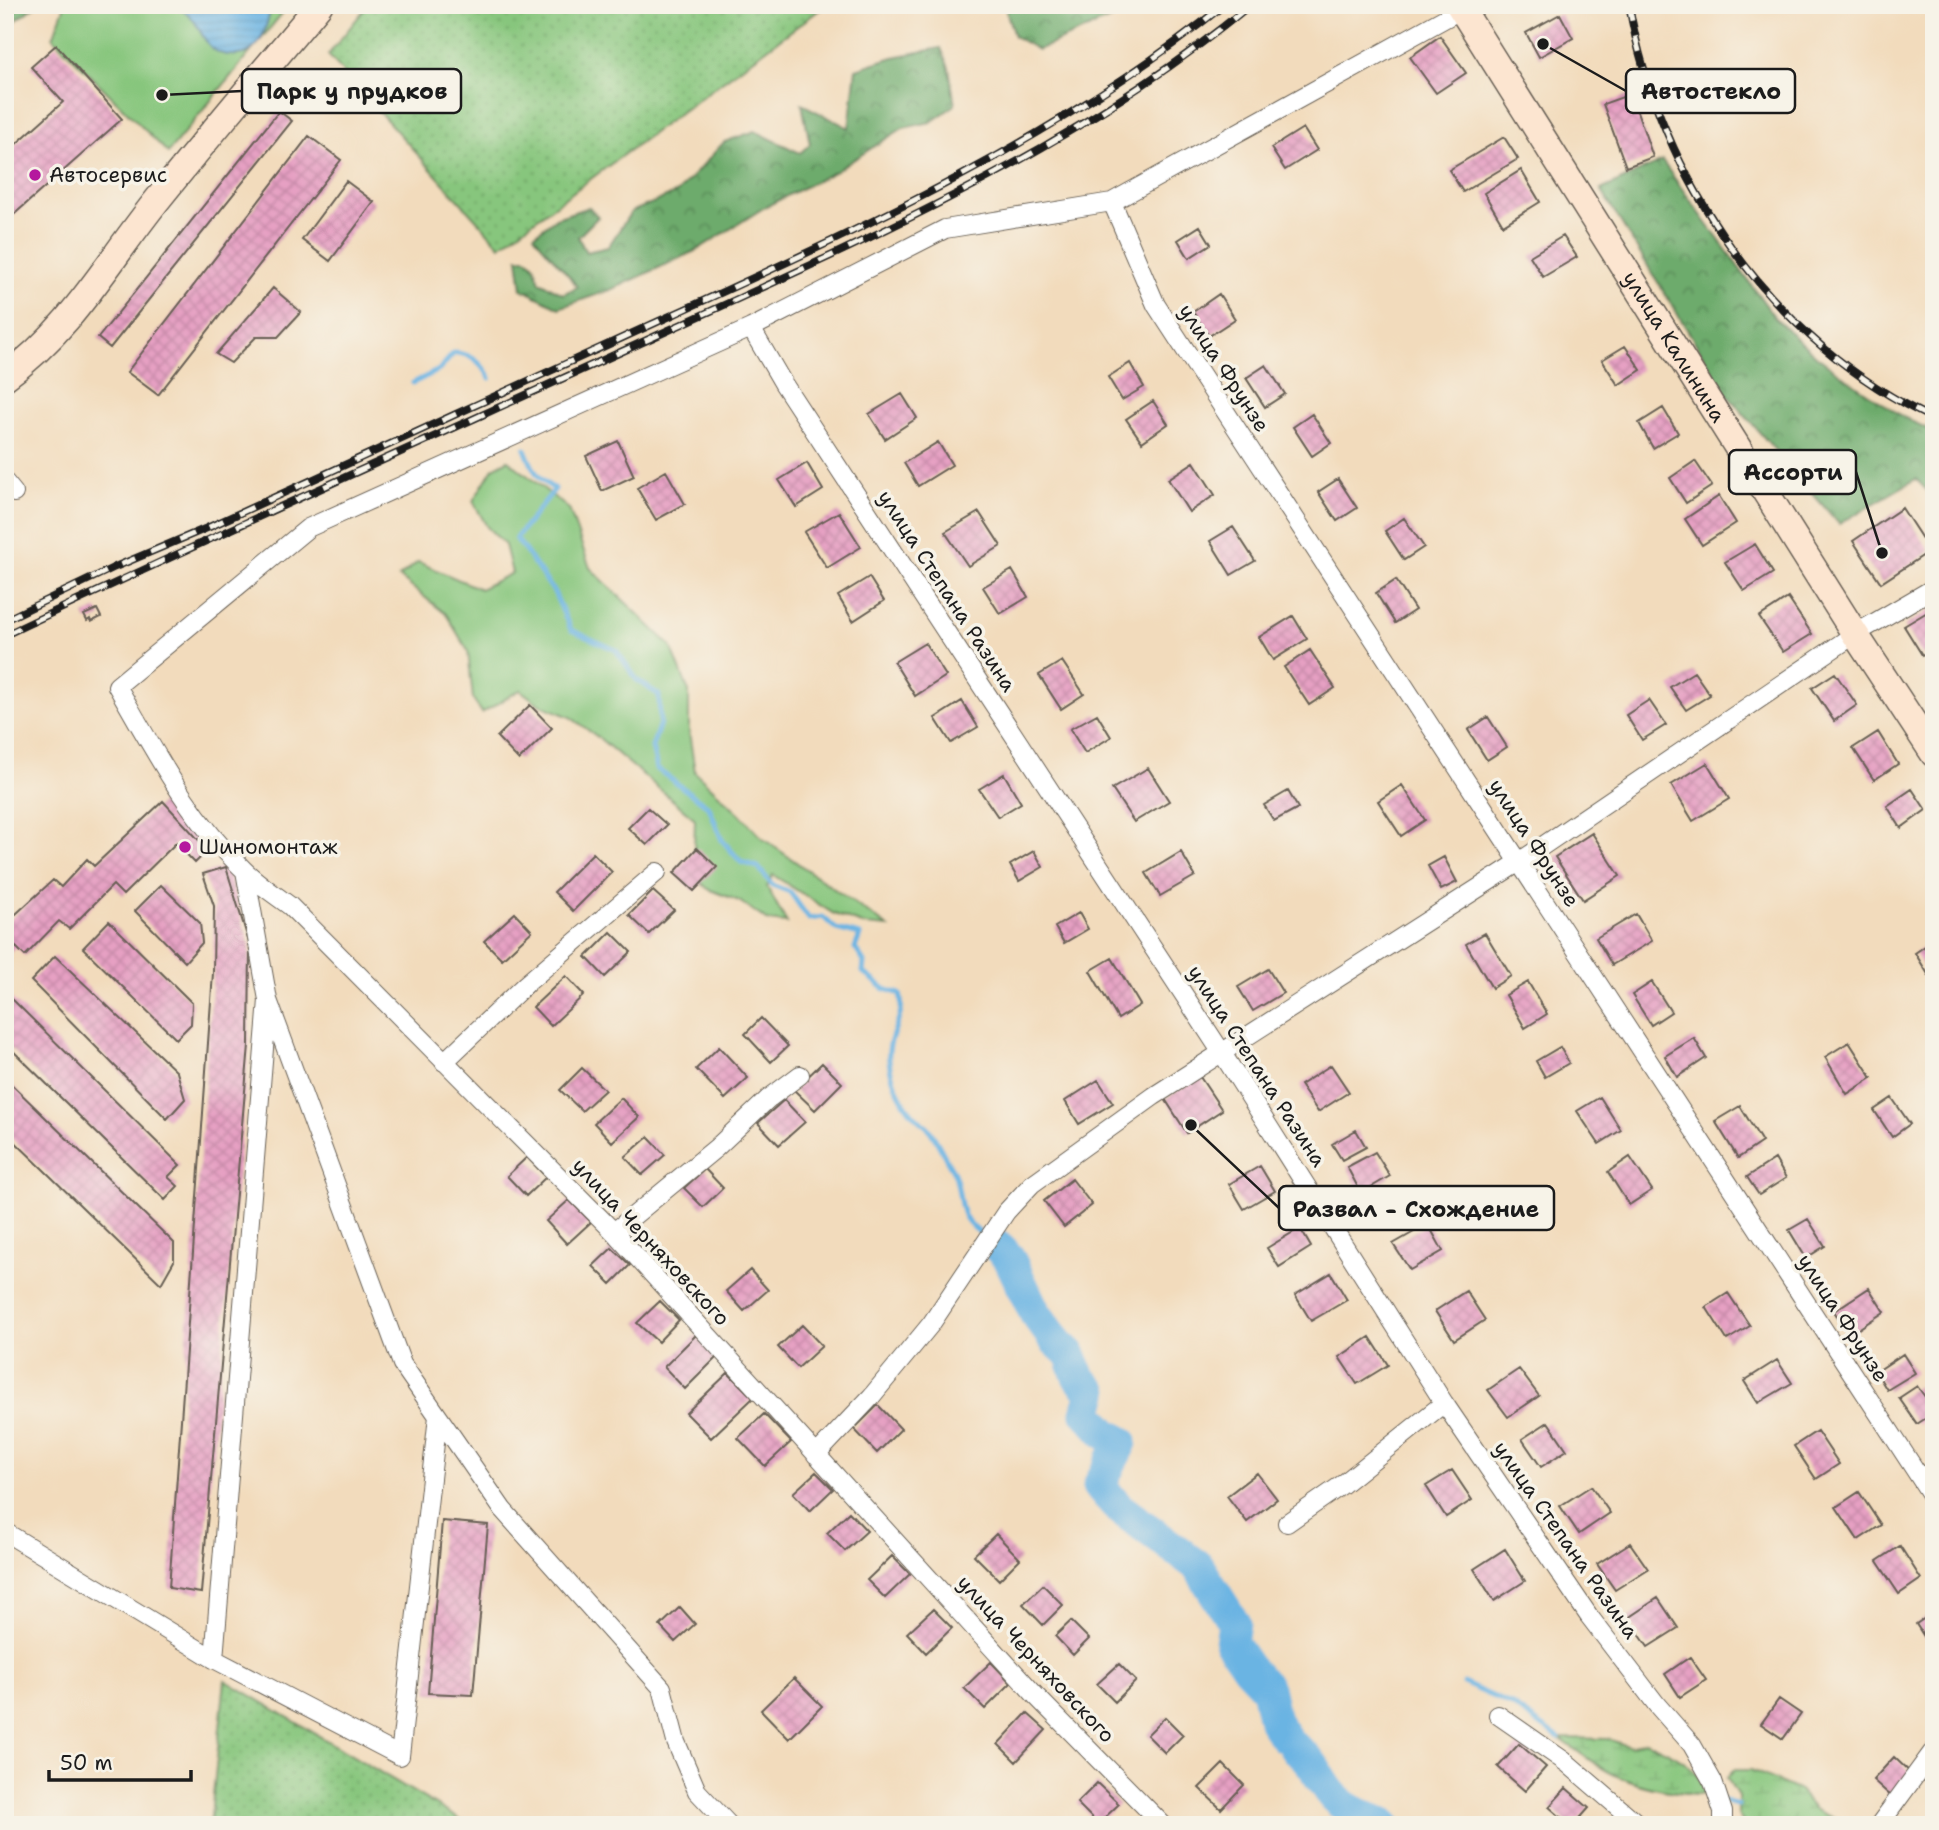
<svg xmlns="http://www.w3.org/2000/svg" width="1939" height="1830" font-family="'Shantell Sans',sans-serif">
	<defs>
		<pattern id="forest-crowns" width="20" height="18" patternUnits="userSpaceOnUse" patternTransform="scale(1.75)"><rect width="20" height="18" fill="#6dab6c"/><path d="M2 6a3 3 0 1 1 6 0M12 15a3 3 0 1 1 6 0" fill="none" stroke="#598a58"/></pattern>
		<pattern id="wetland-marsh" width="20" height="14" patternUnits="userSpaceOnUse" patternTransform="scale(1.75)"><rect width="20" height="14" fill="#87c67d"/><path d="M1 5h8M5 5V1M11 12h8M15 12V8" fill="none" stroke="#74aa6b"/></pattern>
		<pattern id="garden-dots" width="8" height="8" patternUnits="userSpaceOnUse" patternTransform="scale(1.75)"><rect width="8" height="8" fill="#87c67d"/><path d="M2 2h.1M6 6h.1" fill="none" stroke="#74aa6b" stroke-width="1.8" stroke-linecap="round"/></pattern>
		<pattern id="water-rules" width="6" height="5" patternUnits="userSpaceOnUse" patternTransform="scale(1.75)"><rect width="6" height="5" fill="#6bb4e3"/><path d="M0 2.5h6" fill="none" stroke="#5c9ac2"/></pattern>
		<pattern id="building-cross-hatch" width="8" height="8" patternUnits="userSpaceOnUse" patternTransform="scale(1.75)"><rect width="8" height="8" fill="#e6a0c3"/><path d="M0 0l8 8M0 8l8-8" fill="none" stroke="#c589a7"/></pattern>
	</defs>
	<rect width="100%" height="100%" fill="#f7f3e8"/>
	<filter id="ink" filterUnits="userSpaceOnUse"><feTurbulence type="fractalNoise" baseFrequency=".0143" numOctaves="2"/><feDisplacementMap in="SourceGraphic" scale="14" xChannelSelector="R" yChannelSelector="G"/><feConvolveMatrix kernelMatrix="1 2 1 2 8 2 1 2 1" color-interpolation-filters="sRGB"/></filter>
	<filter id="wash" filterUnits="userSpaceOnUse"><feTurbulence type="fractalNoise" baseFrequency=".00686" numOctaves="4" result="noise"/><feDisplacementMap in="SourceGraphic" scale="28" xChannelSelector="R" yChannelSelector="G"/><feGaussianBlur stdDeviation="1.57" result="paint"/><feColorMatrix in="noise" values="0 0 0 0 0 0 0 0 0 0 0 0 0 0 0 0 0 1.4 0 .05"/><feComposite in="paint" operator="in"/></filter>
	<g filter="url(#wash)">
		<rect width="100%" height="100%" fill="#f2dbbc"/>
		<!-- green -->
		<path fill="#87c67d" stroke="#52714c" stroke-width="2" d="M65,5H289L168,153L53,38Z
			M508,460L569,509L590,568L671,646L689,692V732L695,772L740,814L762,838L888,927L865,925L834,914L773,875L767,887L787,923L768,921L739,901L708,889L689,872L694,849L695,819L599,738L570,717L539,704L520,690L482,713L473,699L468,651L446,614L399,577L418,562L480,589L512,573L505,545L487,527L473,501L493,468Z"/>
		<!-- forest -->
		<path fill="url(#forest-crowns)" stroke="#446444" stroke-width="2" d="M5,5H36L5,29Z
			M1012,5H1129L1128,11L1038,50L1014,36L1006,10Z
			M941,48L949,68L955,105L931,122L903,128L836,171L765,207L697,250L613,289L559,308L522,289L518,258H527L534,265L540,282L563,294L577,287C565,268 547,254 534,235L556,218L589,207L598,217L578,237L586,252L608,247L631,212L678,192L724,142L755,131L800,153L810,144L802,104L849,128L856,69L893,57Z
			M1662,161L1776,319L1816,356L1860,388L1905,418L1934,432V498L1916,479L1839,524L1728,396L1601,190Z"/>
		<!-- wetland -->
		<path fill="url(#wetland-marsh)" stroke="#52714c" stroke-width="2" d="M1559,1738L1608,1739L1631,1747L1645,1741C1672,1754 1698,1761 1704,1794C1672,1793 1637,1787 1609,1772C1592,1763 1575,1749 1559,1738Z
			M1734,1770H1751L1798,1790L1814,1809L1847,1825H1745L1738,1815V1796L1727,1778Z"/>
		<!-- garden -->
		<path fill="url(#garden-dots)" stroke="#52714c" stroke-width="2" d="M368,5H826L500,246L328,55Z
			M225,1680L469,1825H210Z"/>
		<!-- water -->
		<path fill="url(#water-rules)" stroke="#446880" stroke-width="2" d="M177,5H272C266,25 263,53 238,55C196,59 206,15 177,9Z"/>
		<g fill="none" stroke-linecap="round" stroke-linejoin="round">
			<!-- stream -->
			<path stroke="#6bb4e3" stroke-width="5" d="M413,383L439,370L454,353C471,353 482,363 490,378
				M525,449C532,467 537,480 555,489L516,538L554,592L571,630L616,650L637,680L659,695L660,723L652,747L657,769L709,807L722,840L741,862L758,867L772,885L790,892L809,919L823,917L836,929L860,935L855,948L864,962L863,972L885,989L900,994C907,1017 886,1036 889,1060C891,1082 904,1107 920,1121C922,1124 926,1125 928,1128C938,1141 943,1155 952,1169C960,1182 958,1201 964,1215C967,1223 976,1229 982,1235
				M1463,1683L1512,1705L1559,1738
				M1723,1801L1738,1805"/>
			<!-- river -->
			<path stroke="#6bb4e3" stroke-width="33" d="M996,1245L1009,1258L1035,1313L1056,1341L1070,1354L1078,1376L1093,1393L1087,1413L1106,1434L1121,1442L1099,1486L1119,1508L1198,1566L1234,1623L1231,1643L1248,1668L1267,1688L1274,1721L1285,1737
				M1295,1748C1314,1761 1316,1773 1329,1791C1342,1809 1365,1817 1385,1825"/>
		</g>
		<g id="blocks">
			<!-- building -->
			<path fill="url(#building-cross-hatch)" d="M1560,14L1573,38L1539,57L1526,33Z
				M1440,36L1466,73L1436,93L1410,57Z
				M56,45L122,119L10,218L5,212V154L63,102L31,67Z
				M1631,94L1653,157L1626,167L1603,104Z
				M279,111L292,121L110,348L98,338Z
				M1303,128L1317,150L1285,170L1271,148Z
				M309,136L341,160L158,395L127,372Z
				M1504,137L1518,159L1463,192L1449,170Z
				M1521,170L1540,202L1503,225L1484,193Z
				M346,181L374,202L330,261L302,240Z
				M1200,226L1211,244L1189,258L1178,240Z
				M1563,236L1577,257L1543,277L1530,256Z
				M273,288L301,312L278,337H256L231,363L216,354Z
				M1219,294L1235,319L1209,336L1193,312Z
				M1625,346L1641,370L1618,385L1602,360Z
				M1130,363L1144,387L1122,400L1108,377Z
				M1266,365L1285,394L1265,407L1246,378Z
				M902,394L917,418L885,439L869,414Z
				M1153,401L1168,424L1142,442L1126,419Z
				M1663,408L1678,433L1653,448L1639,423Z
				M1312,414L1331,443L1312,456L1293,427Z
				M618,441L634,476L602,491L586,456Z
				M938,442L952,465L918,486L904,463Z
				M1695,461L1712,486L1686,503L1670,478Z
				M1194,462L1215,495L1189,512L1168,479Z
				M807,463L823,490L796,507L779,480Z
				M666,471L685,504L656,520L637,488Z
				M1338,479L1357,508L1337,521L1318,492Z
				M1719,496L1736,523L1702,545L1685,519Z
				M1902,508L1930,551L1881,583L1853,541Z
				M839,512L861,547L827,568L804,532Z
				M979,512L1001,546L968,566L945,532Z
				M1404,518L1424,547L1404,560L1385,531Z
				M1233,527L1255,561L1231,575L1210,541Z
				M1755,544L1773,573L1744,591L1725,562Z
				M1012,570L1028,597L1000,614L983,587Z
				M869,577L884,601L853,621L838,596Z
				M1396,580L1415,610L1395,623L1376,593Z
				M1788,598L1812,634L1783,652L1759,617Z
				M1934,608V648L1922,655L1904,626Z
				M97,609L101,617L91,622L90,619L87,621L84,615Z
				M1293,616L1307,639L1273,660L1259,637Z
				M925,643L946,676L915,696L894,662Z
				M1310,650L1335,688L1309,705L1284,667Z
				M1062,661L1084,694L1061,709L1039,675Z
				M1694,672L1710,695L1686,710L1670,687Z
				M1835,673L1857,705L1834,721L1812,688Z
				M1649,700L1666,725L1642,740L1626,715Z
				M962,701L978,727L951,743L935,718Z
				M530,705L552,728L519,760L497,737Z
				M1097,714L1111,737L1085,753L1070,729Z
				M1488,717L1507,747L1487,760L1468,730Z
				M1878,732L1898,764L1874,780L1853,748Z
				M1707,763L1729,799L1693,821L1671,785Z
				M1148,768L1169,801L1134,822L1112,789Z
				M1004,774L1021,803L998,817L979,789Z
				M1402,785L1425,820L1401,836L1378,801Z
				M1912,789L1926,810L1901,828L1887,806Z
				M1288,791L1298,808L1274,821L1264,805Z
				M163,801L208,850L195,863L176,843L123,895L113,885L69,929L59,921L25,956L16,947L5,958V924L53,880L61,887L87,859L94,866Z
				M648,808L667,825L647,845L628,828Z
				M1592,833L1620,876L1583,900L1555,857Z
				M697,848L717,867L694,891L674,873Z
				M1034,851L1043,867L1019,881L1010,865Z
				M1181,852L1195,876L1160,896L1146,873Z
				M593,853L612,872L573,911L554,892Z
				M1444,857L1457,882L1441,890L1428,866Z
				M226,867L250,946L249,1045L201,1593L169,1588L213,973L214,906L203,874Z
				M161,885L200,923L202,943L185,962L135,911Z
				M653,891L674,910L649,934L629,915Z
				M515,913L532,931L502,959L484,941Z
				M1079,913L1088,929L1064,943L1055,927Z
				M1636,914L1652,941L1612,965L1596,938Z
				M109,921L192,1003L191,1024L176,1039L83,948Z
				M611,932L631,952L605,977L586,957Z
				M1485,933L1511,976L1492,988L1466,944Z
				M1934,940V977L1931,979L1915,953Z
				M55,956L177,1072L185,1099L167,1119L31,981Z
				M1112,958L1140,1005L1118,1019L1090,971Z
				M1268,969L1283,993L1253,1011L1238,987Z
				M566,976L584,995L551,1026L533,1007Z
				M1528,982L1547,1014L1525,1028L1506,995Z
				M1652,982L1671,1012L1651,1025L1632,995Z
				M5,992L180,1165L168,1177L178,1186L165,1200L5,1043Z
				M761,1018L788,1046L771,1062L745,1034Z
				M1694,1038L1706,1058L1677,1077L1665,1056Z
				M1849,1042L1872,1078L1847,1094L1825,1057Z
				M719,1047L748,1078L725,1099L696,1069Z
				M1560,1047L1569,1063L1545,1077L1536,1061Z
				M822,1063L842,1083L815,1110L794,1090Z
				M1331,1065L1349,1092L1318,1112L1300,1085Z
				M582,1068L605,1090L582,1111L560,1090Z
				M1200,1077L1222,1110L1187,1133L1165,1099Z
				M5,1078L174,1243V1261L161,1284L5,1132Z
				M1098,1080L1113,1103L1079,1124L1065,1101Z
				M1600,1097L1621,1130L1599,1144L1577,1111Z
				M621,1098L639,1117L612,1142L594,1123Z
				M1892,1098L1910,1124L1892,1137L1874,1110Z
				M784,1100L805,1122L779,1145L758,1123Z
				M1740,1106L1762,1142L1738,1158L1715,1121Z
				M1356,1130L1366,1147L1342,1160L1332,1144Z
				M648,1137L665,1155L642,1175L625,1157Z
				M1375,1152L1390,1176L1361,1193L1347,1167Z
				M527,1157L546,1177L526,1196L507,1176Z
				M1630,1157L1652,1190L1629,1205L1608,1172Z
				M1775,1159L1786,1178L1759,1195L1747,1177Z
				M1260,1166L1275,1191L1244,1209L1229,1184Z
				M705,1169L723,1188L703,1207L684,1188Z
				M1072,1179L1092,1205L1064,1227L1044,1201Z
				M569,1200L591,1222L567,1244L546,1221Z
				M1808,1219L1825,1246L1806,1258L1789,1230Z
				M1428,1224L1443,1251L1410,1270L1393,1244Z
				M1300,1228L1311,1247L1279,1267L1267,1248Z
				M612,1248L630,1265L611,1284L593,1266Z
				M750,1270L768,1290L744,1311L726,1291Z
				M1331,1273L1347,1300L1311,1321L1295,1295Z
				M1869,1288L1884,1312L1849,1335L1834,1311Z
				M1466,1291L1485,1320L1454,1340L1435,1311Z
				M1728,1293L1750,1326L1727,1340L1706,1307Z
				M660,1301L679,1320L658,1342L637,1323Z
				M802,1325L822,1346L798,1368L778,1347Z
				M696,1335L717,1357L685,1389L664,1367Z
				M1370,1337L1388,1365L1357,1384L1339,1357Z
				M1903,1354L1915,1373L1887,1390L1876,1372Z
				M1777,1360L1792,1383L1758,1403L1744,1381Z
				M1519,1369L1539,1396L1508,1417L1488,1390Z
				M728,1373L753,1398L711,1438L686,1413Z
				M1917,1386L1934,1409V1413L1917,1424L1899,1398Z
				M878,1405L901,1429L877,1453L854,1429Z
				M764,1414L791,1442L765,1466L738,1438Z
				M1548,1422L1567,1450L1541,1467L1522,1439Z
				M1817,1431L1839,1464L1816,1479L1794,1446Z
				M1452,1470L1472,1500L1446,1517L1426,1486Z
				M816,1472L833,1489L810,1511L793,1493Z
				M1257,1473L1277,1499L1247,1522L1227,1496Z
				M1591,1486L1610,1513L1579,1534L1560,1506Z
				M1859,1492L1881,1525L1858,1540L1836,1507Z
				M849,1512L867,1531L845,1551L827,1533Z
				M442,1521L488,1525L473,1695L428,1693Z
				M996,1534L1020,1559L999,1580L974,1555Z
				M1630,1543L1648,1569L1615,1590L1597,1564Z
				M1900,1546L1921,1579L1899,1594L1877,1561Z
				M1505,1549L1525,1581L1494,1601L1474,1569Z
				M892,1556L910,1574L885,1598L867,1580Z
				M1043,1585L1063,1605L1043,1625L1023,1604Z
				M1658,1598L1678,1628L1648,1647L1628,1618Z
				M680,1607L695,1624L675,1642L660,1626Z
				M933,1609L952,1628L926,1653L907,1633Z
				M1934,1612V1652L1916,1624Z
				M1071,1621L1089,1639L1073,1655L1055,1636Z
				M1690,1657L1706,1680L1680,1697L1665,1674Z
				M991,1662L1011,1683L985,1709L964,1688Z
				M1119,1664L1136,1681L1115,1702L1097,1684Z
				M794,1678L822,1706L789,1739L761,1710Z
				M1779,1699L1801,1714L1783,1739L1761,1724Z
				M1027,1713L1046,1730L1016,1762L998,1744Z
				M1165,1717L1183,1735L1165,1753L1147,1735Z
				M1519,1744L1546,1767L1525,1791L1498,1767Z
				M1894,1757L1913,1775L1892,1797L1873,1780Z
				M1223,1764L1244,1785L1221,1809L1199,1788Z
				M1097,1783L1119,1804L1098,1824L1077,1803Z
				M1566,1788L1589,1808L1574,1825H1570L1549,1807Z"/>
		</g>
	</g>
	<g filter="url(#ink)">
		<use href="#blocks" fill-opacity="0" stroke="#675f54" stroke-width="2"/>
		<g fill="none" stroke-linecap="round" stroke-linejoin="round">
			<defs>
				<path id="street" d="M1112,202L1156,305L1934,1499
					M751,328L783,383L1222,1053L1444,1403L1589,1616L1657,1705L1692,1745L1713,1782L1723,1812V1825
					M5,482L14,493
					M268,1000L402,1364L503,1510L662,1688L676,1742L697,1791L729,1825
					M444,1062L526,984L657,872
					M614,1232L716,1148L768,1099L800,1075
					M816,1455L871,1397L931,1324L1006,1212L1032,1184L1154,1096L1519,862L1855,634L1934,588
					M1287,1523L1343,1484L1444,1403
					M5,1532L214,1659L400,1756L438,1416
					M214,1659L268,1000L245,871
					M1498,1715L1567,1763L1639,1825
					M1163,1825L1036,1696L614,1232L290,906C274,894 257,883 243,869C189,818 154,750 117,686L308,528L751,328L945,229L1112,202L1469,5
					M1879,1825L1934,1750"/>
				<g id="secondary">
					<path id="s1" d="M1459,5L1855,634L1934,754"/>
					<path d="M5,377C71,330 108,261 158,199C210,134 265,70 319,5"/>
				</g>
			</defs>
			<!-- street casing -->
			<use href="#street" stroke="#675f54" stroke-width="20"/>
			<!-- secondary casing -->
			<use href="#secondary" stroke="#675f54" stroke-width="29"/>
			<!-- street -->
			<use href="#street" stroke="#fff" stroke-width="18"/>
			<!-- secondary -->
			<use href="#secondary" stroke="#fce5d0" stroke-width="26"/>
			<defs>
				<path id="rail" d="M1629,5C1659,178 1773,344 1934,419
					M5,620L115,567L207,528C361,458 514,387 668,317C861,229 1058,139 1224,5
					M5,635C225,530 448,431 669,330C871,238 1078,148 1250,5"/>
			</defs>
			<!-- rail casing -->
			<use href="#rail" stroke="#1c1c1c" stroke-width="8"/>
			<!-- rail -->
			<use href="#rail" stroke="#f7f3e8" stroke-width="5" stroke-dasharray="16" stroke-linecap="butt"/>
		</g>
	</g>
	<!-- markers -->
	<g fill="#b5179e" stroke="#f7f3e8" stroke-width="2.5">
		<circle cx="35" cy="175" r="7"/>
		<circle cx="185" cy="847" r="7"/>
	</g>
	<g text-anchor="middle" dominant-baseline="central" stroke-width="7" stroke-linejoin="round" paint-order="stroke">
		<!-- poi labels -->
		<g font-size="21" fill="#1c1c1c" stroke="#f7f3e8" text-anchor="start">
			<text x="49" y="175">Автосервис</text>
			<text x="199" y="847">Шиномонтаж</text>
		</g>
		<!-- street labels -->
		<g font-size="21" fill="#1c1c1c" stroke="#f7f3e8">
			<text stroke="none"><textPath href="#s1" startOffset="404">улица Калинина</textPath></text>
			<text transform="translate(1224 368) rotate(57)">улица Фрунзе</text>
			<text transform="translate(947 591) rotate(57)">улица Степана Разина</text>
			<text transform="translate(1534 843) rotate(57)">улица Фрунзе</text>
			<text transform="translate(1257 1066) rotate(57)">улица Степана Разина</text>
			<text transform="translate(651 1242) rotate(47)">улица Черняховского</text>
			<text transform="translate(1843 1318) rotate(57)">улица Фрунзе</text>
			<text transform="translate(1566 1540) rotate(55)">улица Степана Разина</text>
			<text transform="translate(1036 1659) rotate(47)">улица Черняховского</text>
		</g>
	</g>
	<!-- callouts -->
	<path fill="none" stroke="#1c1c1c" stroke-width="2.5" d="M1543 44L1626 91M162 95L242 91M1882 553L1856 472M1191 1125L1279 1208"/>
	<g fill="#1c1c1c" stroke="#f7f3e8" stroke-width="2.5">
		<circle cx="1543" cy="44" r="7"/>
		<circle cx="162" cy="95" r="7"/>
		<circle cx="1882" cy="553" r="7"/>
		<circle cx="1191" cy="1125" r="7"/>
	</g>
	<g fill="#f7f3e8" stroke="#1c1c1c" stroke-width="2.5">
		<rect x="1626" y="69" width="169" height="44" rx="7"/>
		<rect x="242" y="69" width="219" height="44" rx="7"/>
		<rect x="1729" y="450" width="127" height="44" rx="7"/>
		<rect x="1279" y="1186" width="275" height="44" rx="7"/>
	</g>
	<g font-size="23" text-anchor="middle" font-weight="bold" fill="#1c1c1c">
		<text x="1711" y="99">Автостекло</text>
		<text x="352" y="99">Парк у прудков</text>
		<text x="1793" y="480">Ассорти</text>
		<text x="1416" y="1217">Развал - Схождение</text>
	</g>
	<!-- margin -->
	<rect width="1939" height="1830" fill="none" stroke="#f7f3e8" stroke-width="28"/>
	<!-- scale -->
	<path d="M49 1770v10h142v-10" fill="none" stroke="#1c1c1c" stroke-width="3.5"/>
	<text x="60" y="1770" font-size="21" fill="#1c1c1c" stroke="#f7f3e8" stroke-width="5" paint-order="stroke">50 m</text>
</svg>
